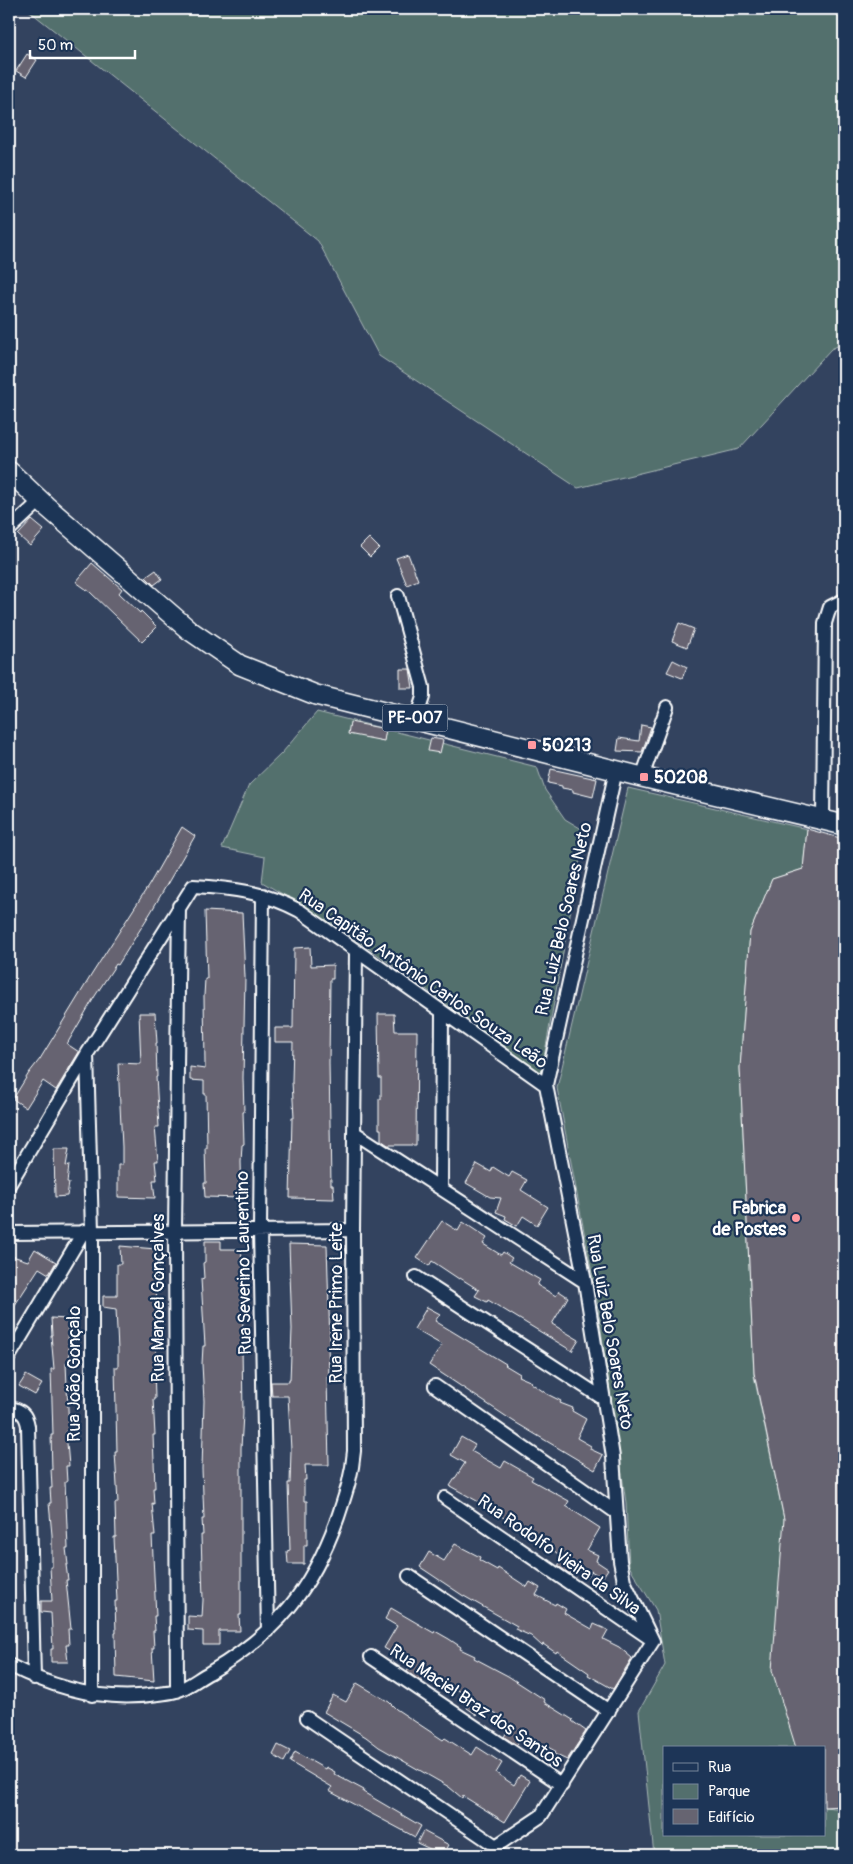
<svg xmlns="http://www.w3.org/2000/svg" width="853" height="1864" font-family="Pangolin,sans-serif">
	<rect width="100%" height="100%" fill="#33435f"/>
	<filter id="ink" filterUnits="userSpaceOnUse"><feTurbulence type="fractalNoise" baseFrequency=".02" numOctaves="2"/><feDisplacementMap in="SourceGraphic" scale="10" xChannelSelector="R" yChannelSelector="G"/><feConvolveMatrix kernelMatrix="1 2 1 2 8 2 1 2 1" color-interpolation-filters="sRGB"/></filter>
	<g filter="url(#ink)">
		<!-- green -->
		<path fill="#536f6d" stroke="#a9b7b6" d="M27,9H844V343L831,349L739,449L578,488L379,356L318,241Z
			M317,712L537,767L545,790L565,819L585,831L541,1074L404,973L333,924L262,882L265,857L222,848L249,785L282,753Z
			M628,788L807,829L803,869L772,879L750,932L740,1068L754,1376L784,1519L796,1748H664V1835H824V1807L844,1809V1855H654L639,1711L665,1665L656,1610L629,1566L626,1503L596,1295L557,1088Z"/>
		<!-- building -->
		<path fill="#666471" stroke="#fff" d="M27,54L37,60L26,77L16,71Z
			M32,520L44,530L30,546L18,535Z
			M369,538L379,548L370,557L360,547Z
			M408,554L418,580L407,585L396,558Z
			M92,563L122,589L119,593L140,613L141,611L157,627L142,642L90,592L76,582Z
			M156,570L162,579L154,585L146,577Z
			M679,623L694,629L687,647L672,641Z
			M673,660L687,667L682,678L667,672Z
			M400,669H410L413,688H400Z
			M350,722L386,729L384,741L348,734Z
			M641,725L651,727L642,752L617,751L619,738L639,741Z
			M431,738L443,740L440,753L428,751Z
			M551,769L597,779L593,797L573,792V790L562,788V786L548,783Z
			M182,827L195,836L151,912L118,965L116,964L95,996L67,1044L79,1052L56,1090L43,1081L26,1108L13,1099L29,1073L40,1059L92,974L149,885Z
			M807,829L844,839V1806L824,1807V1748H796L772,1670L784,1519L754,1373L740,1068L750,932L772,879L803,869Z
			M205,911L242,913L245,977L243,1078L244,1112H243L244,1144L242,1145L241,1162L242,1198L205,1197L204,1183H206L205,1148H207L206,1094H204V1081L190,1080V1067L205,1069V1064L204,996L205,979H207Z
			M310,947L311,966L333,965V979H330L329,1063L331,1185H333L334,1199L290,1198L292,1118H294L292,1082L293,1042H275V1028H293L294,948Z
			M139,1013H155L157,1043H156L157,1077H156L159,1127H155L158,1161H155L157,1180H153L155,1198L118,1197V1165H122V1147L118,1063L141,1064Z
			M378,1014H394L395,1031H417L416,1145H388L381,1140V1129H379V1099H381V1078H379Z
			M54,1149H69L66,1166L69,1165L67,1183H69L67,1196L55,1197Z
			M477,1164L491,1172L493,1167L509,1177L512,1172L527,1180L521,1190L548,1207L537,1225L523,1216L517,1226L505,1219L506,1216L496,1212L501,1198L490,1197L466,1183Z
			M442,1221L458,1231L463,1222L487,1238L483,1244L501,1255L503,1252L512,1258L509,1262L540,1280L537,1285L556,1296L559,1291L568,1297L552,1324L579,1340L572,1351L488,1300L487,1302L475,1296L479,1290L460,1278L459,1279L432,1261L429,1266L417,1258Z
			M205,1241H221V1249H241L244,1282L242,1347L243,1414L241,1448V1615H239L240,1631H219V1645H203V1631L188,1630V1616L202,1617L203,1600L201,1535H203L202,1519H204L202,1469L204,1401L202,1364L203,1346H205L201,1279L204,1278L203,1263L205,1262Z
			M289,1244L327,1245L330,1343H328L329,1377H327L329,1465H305L306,1480H304V1501H307V1545H304V1564H288L287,1551L290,1550L288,1483H290L291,1450L288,1396H272L271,1382H289V1380H290L292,1329Z
			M120,1246L156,1249L158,1266L159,1278H156L157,1314H154L157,1365H154L155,1399H153L155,1435H153L155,1488H153L154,1504L152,1503L155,1536H152L156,1616H154L155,1631H153L154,1648H152L154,1681L116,1677L115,1633H116L115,1601H117L114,1537H116L115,1503H118L115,1452H117L115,1367H118V1350L116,1309L103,1307V1296H117V1264H121Z
			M35,1249L56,1262L49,1274L39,1268L9,1314V1255L28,1261Z
			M427,1307L440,1314L435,1321L506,1364L505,1365L520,1374L518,1376L532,1382L531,1383L547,1394L561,1401L560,1403L573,1408L572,1411L586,1419L577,1438L591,1446L590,1449L603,1455L595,1470L513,1421L429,1365L442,1345L414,1329Z
			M51,1318L67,1319L70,1363H66L69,1431H66L69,1466H66L67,1482H65L68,1548H66L68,1565H66L68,1580H66L71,1629H68L69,1645H66L68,1662H51V1649H53L51,1613L41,1612V1601H52L50,1567H52V1535L49,1503H51L50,1488H52L51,1469L52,1470L51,1435H53L51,1369H54L51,1335H52Z
			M26,1375L42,1384L35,1395L19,1386Z
			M461,1437L475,1445L471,1451L501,1468L505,1461L533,1477L531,1480L569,1501L566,1506L600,1528L587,1550L598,1555L596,1561L608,1569L602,1578L591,1571L588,1576L573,1568L570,1574L558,1566L563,1557L486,1506L450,1486L465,1463L451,1455Z
			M455,1544L480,1557L479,1560L497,1570L498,1568L527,1587L530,1582L540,1588L536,1595L555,1605L556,1603L566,1609L564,1613L592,1629L594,1624L608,1630L603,1639L619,1647L632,1658L613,1689L588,1675L589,1673L557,1651L556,1653L543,1644L542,1646L531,1636L515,1629L517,1626L462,1595L420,1567L429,1552L444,1561Z
			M391,1608L434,1633L435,1631L449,1639L461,1647L460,1649L475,1656L474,1658L508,1676L545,1700L544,1702L573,1720L572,1721L586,1731L567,1760L554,1754L555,1751L523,1734L517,1745L504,1737L511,1724L497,1714L483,1706L477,1715L467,1708L472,1700L458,1690L427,1673L422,1682L407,1672L411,1664L384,1648L397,1626L385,1619Z
			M357,1683L389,1702L396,1709L443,1740L445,1738L472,1755L477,1747L502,1763L496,1773L514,1785L520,1775L530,1781L505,1822L463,1796L462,1798L449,1787L379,1747L366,1737L324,1712L333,1695L346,1702Z
			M278,1745L290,1751L284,1762L273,1755Z
			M295,1752L325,1769L326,1767L335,1772L334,1774L364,1790L363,1792L421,1826L415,1837L329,1791L332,1787L290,1762Z
			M423,1831L449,1845L443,1855L417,1843Z"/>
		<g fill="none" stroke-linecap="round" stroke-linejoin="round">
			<defs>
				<path id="street" d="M9,530L40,501
					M398,596L423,687V697L416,719
					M642,777L667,707
					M823,820L825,623L830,607L844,600
					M263,895L260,1231L268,1631
					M87,1054L92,1231V1695
					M355,1133L585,1282
					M9,1185L87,1054L193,886C233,888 265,892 300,911L546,1085
					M441,1188L442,1012
					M9,1233L353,1230
					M416,1277L604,1399
					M9,1357L84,1231
					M435,1386L617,1513
					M9,1408C21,1410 26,1414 28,1426L34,1678
					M445,1498L651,1639
					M409,1576L609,1711
					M371,1657L562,1785
					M9,1665C55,1689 106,1702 158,1694C164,1693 171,1693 176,1691C188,1688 199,1678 209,1673C277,1633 312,1590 338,1517C346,1493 352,1476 354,1451L353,1230L356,952
					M177,1691L175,1230L179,906
					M307,1718L496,1846L541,1816L653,1641L624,1581L620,1561L613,1457L585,1282L546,1085L616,770"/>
				<path id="primary" d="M9,471L46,506L189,630L240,665L316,695L642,777L844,825"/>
			</defs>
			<!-- street casing -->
			<use href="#street" stroke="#fff" stroke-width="16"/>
			<!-- primary casing -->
			<use href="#primary" stroke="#fff" stroke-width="22"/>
			<!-- street -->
			<use href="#street" stroke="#1d3557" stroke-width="12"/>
			<!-- primary -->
			<use href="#primary" stroke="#1d3557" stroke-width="19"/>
		</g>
	</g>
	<!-- markers -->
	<g fill="#ff9aa2" stroke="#1d3557" stroke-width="2">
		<rect x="527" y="740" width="10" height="10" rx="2.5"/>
		<rect x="639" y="772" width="10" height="10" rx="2.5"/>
		<circle cx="796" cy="1218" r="5"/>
	</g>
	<g text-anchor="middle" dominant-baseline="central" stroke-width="4.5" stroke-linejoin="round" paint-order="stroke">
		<!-- shield labels -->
		<rect fill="#1d3557" stroke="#bbc2cd" stroke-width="1" x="382.5" y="704.5" width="65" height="27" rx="4"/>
		<g font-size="16" font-weight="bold" fill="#fff">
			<text x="415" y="718">PE-007</text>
		</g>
		<!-- poi labels -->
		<g font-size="18" font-weight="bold" fill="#fff" stroke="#1d3557" text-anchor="start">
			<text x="542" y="745">50213</text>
			<text x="654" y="777">50208</text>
			<text x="786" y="1208" text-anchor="end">Fabrica<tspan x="786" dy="21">de Postes</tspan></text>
		</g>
		<!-- street labels -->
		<g font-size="18" fill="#fff" stroke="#1d3557">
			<text transform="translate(564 919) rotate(-77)">Rua Luiz Belo Soares Neto</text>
			<text transform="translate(423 979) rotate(35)">Rua Capitão Antônio Carlos Souza Leão</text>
			<text transform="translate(244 1263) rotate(-91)">Rua Severino Laurentino</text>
			<text transform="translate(158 1298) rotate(-90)">Rua Manoel Gonçalves</text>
			<text transform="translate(336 1303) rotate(-90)">Rua Irene Primo Leite</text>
			<text transform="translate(610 1332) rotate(80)">Rua Luiz Belo Soares Neto</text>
			<text transform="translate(74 1374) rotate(-90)">Rua João Gonçalo</text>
			<text transform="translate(559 1555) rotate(35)">Rua Rodolfo Vieira da Silva</text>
			<text transform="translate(476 1706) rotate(34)">Rua Maciel Braz dos Santos</text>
		</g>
	</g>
	<!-- margin -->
	<rect width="853" height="1864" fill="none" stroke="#1d3557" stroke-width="30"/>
	<rect x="15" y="15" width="823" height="1834" fill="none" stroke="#fff" stroke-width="2" filter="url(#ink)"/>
	<!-- legend -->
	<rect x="663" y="1746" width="162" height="90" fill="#1d3557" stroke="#77869a"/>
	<rect x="673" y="1763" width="25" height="8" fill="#1d3557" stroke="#77869a"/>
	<text x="708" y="1772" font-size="15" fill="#ffffff">Rua</text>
	<rect x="673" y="1784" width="25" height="15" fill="#536f6d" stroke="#77869a"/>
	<text x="708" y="1796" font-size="15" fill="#ffffff">Parque</text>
	<rect x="673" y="1809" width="25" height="15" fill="#666471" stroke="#77869a"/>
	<text x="708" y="1822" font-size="15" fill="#ffffff">Edifício</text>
	<!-- scale -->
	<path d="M30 50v8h105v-8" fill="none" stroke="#ffffff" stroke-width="2.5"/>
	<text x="38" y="50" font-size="15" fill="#ffffff" stroke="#1d3557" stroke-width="4" paint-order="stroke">50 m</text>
</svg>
